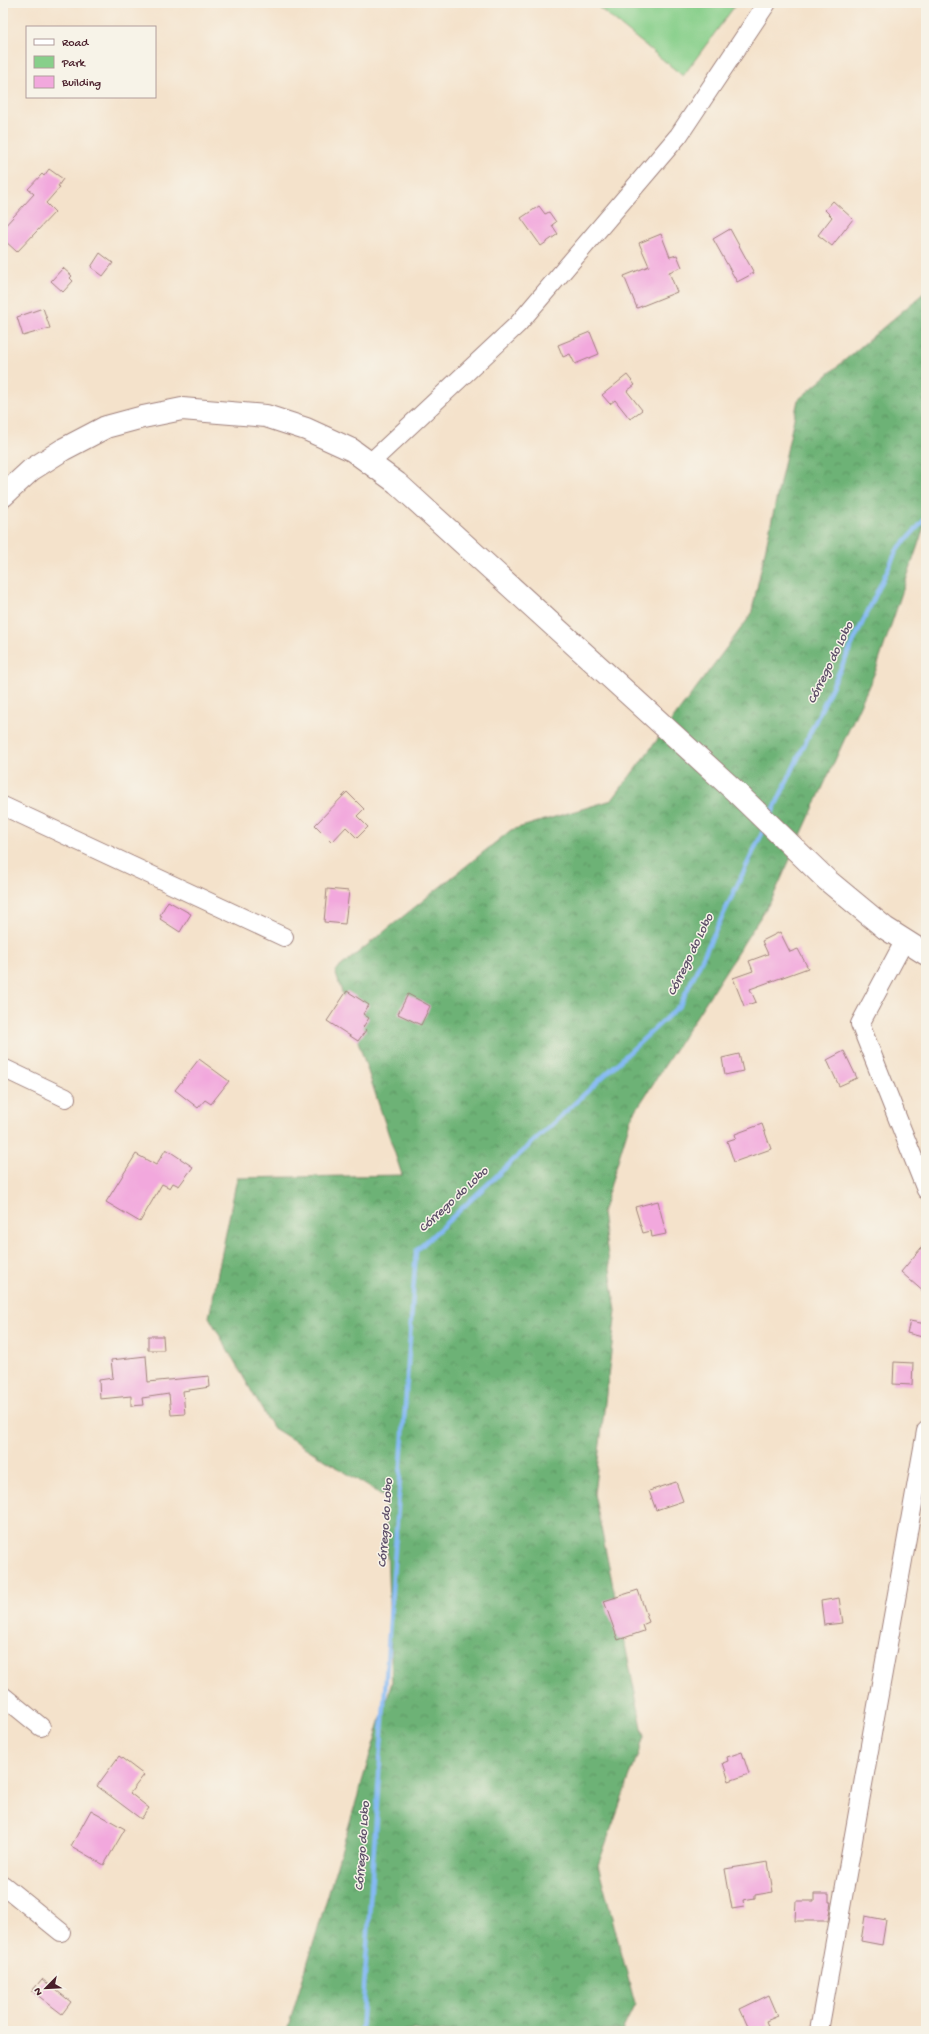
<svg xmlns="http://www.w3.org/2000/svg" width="929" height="2034" font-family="'Gochi Hand',sans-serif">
	<defs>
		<pattern id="forest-crowns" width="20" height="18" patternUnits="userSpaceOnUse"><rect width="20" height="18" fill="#6db276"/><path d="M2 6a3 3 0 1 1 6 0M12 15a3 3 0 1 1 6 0" fill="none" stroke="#5c9061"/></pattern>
	</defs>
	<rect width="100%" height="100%" fill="#f7f3e8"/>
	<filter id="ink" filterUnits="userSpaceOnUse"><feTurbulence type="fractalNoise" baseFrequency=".025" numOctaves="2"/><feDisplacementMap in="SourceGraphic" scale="8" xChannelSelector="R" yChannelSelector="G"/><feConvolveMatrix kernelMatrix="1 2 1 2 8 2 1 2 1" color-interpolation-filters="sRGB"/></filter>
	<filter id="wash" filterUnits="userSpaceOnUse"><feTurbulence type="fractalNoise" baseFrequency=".012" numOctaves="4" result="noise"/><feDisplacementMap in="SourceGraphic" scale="16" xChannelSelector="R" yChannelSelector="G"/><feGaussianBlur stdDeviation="0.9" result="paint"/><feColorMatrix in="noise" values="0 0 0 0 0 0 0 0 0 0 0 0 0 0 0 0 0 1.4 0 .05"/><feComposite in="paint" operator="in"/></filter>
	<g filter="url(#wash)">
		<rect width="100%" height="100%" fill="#f4e2cb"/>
		<!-- green -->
		<path fill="#87cf8a" stroke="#68775a" d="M593,3H737L683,76Z"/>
		<!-- forest -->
		<path fill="url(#forest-crowns)" stroke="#5c6850" d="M926,291V521L876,670L772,899L631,1118L602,1213L616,1311L594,1494L644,1737L598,1865L635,2004L622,2031H287L392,1682L385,1497L272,1427L209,1317L237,1178L402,1175L335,971L511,830L612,800L751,615L798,400Z"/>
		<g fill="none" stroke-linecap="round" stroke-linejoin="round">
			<!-- stream -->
			<path stroke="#85baf4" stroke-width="4.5" d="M770,817L897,550L926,518
				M361,2031L416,1251L680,1005L765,827"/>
		</g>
		<g id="blocks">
			<!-- building -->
			<path fill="#f2a8dd" d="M49,169L63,179L58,186L60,187L46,203L55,212L17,252L3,239V228L34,194L28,189L42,174L44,176Z
				M833,201L853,219L832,246L818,235L832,217L825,210Z
				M539,206L545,214L549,212L556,222L552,225L558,234L541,246L521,218Z
				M730,229L754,273L737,282L713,239Z
				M661,234L670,257L677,255L682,267L669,272L677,292L637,308L624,276L649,266L639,243Z
				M100,253L113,263L103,276L91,267Z
				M63,268L72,276L70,278L73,281L63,292L51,281Z
				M43,308L50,328L23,336L17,317Z
				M590,332L599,354L575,364L570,354L563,357L558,345Z
				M627,375L635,385L627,391L642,410L630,419L615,400L610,404L602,395Z
				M347,792L364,809L357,816L368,827L357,838L346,827L332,842L315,825Z
				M327,889L349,891L345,924L324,922Z
				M168,901L191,914L180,932L160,919L162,916L160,915Z
				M780,932L790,952L798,949L808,968L750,989L756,1002L744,1006L733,978L753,971L749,961L768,954L762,941Z
				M347,991L369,1005L363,1014L369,1018L363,1027L366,1030L358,1041L327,1021Z
				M408,994L430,1006L421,1025L398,1014Z
				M844,1051L857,1078L839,1086L827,1060Z
				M739,1054L743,1071L725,1075L722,1058Z
				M199,1059L229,1081L211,1104L205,1100L198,1108L175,1090Z
				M762,1124L771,1149L734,1162L727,1141L736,1138L735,1134Z
				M166,1149L193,1167L179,1186L173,1183L170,1188L162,1184L140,1222L106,1202L136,1154L156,1165Z
				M658,1201L666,1234L652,1237L651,1231L643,1233L635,1207Z
				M926,1242V1294L901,1272Z
				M910,1321L926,1324V1338L907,1333Z
				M148,1336H163L164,1350H148Z
				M146,1356L148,1382L209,1376L210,1387L183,1391L185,1414L171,1415L169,1394L142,1398L143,1405L131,1406V1396L100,1399L99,1380L113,1378L111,1360Z
				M894,1362L913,1363L912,1385L893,1384Z
				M676,1482L683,1501L656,1510L649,1491Z
				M638,1590L649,1622L642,1625L644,1631L618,1640L604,1601Z
				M839,1598L843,1623L824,1625L821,1601Z
				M742,1752L749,1774L729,1781L723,1763L728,1761L727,1757Z
				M119,1756L144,1775L130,1793L149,1808L141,1819L97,1786Z
				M91,1810L125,1829L104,1865L71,1846Z
				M768,1862L773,1892L755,1895V1898L743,1900L744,1907L732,1909L725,1869Z
				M814,1894H829V1902H831L828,1921H795L796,1901H814Z
				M865,1916L886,1920L882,1945L861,1941Z
				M42,1979L71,2002L62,2014L32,1991Z
				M769,1995L778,2016L766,2021L768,2026L755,2031H750L740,2009Z"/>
		</g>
	</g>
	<g filter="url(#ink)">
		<use href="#blocks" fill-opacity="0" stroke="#9f807b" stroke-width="1"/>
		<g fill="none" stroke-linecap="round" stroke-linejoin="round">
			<defs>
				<path id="street" d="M370,463L518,324L679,135L767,3
					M3,806L284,937
					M905,940L860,1024L926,1190
					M3,1068L66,1098
					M3,1696L41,1727
					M3,1885L61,1932
					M819,2031L926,1431"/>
				<path id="secondary" d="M3,496L31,470L64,449L106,427L143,417L182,409L266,416L306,429L352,450L397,483L734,790L827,880L885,928L926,954"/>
			</defs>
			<!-- street casing -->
			<use href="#street" stroke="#9f807b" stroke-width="20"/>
			<!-- secondary casing -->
			<use href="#secondary" stroke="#9f807b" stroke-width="24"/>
			<!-- street -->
			<use href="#street" stroke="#fff" stroke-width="18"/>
			<!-- secondary -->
			<use href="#secondary" stroke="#fff" stroke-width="22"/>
		</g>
	</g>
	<g text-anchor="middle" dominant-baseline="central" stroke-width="3" stroke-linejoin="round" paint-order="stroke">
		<!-- water labels -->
		<g font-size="13" font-style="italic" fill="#5c4e67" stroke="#f7f3e8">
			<text transform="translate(831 663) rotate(-64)">Córrego do Lobo</text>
			<text transform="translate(691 955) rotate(-64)">Córrego do Lobo</text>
			<text transform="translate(454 1200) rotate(-43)">Córrego do Lobo</text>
			<text transform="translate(386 1523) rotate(-86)">Córrego do Lobo</text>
			<text transform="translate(363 1846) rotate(-86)">Córrego do Lobo</text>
		</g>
	</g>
	<!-- margin -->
	<rect width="929" height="2034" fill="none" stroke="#f7f3e8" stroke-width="16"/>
	<!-- legend -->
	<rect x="26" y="26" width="130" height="72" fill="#f7f3e8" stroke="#b29e9c"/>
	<rect x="34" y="39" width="20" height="6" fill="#ffffff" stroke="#b29e9c"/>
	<text x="62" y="46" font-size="12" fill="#4a1f2b">Road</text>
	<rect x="34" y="56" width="20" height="12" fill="#87cf8a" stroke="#b29e9c"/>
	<text x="62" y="66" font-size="12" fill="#4a1f2b">Park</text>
	<rect x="34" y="76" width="20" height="12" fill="#f2a8dd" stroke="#b29e9c"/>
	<text x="62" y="86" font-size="12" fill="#4a1f2b">Building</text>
	<!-- north arrow -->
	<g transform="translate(46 1988) rotate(246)" stroke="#f7f3e8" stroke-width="3" paint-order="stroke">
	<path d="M0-3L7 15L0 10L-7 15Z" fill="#4a1f2b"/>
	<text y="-6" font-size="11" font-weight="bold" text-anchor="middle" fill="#4a1f2b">N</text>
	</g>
</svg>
